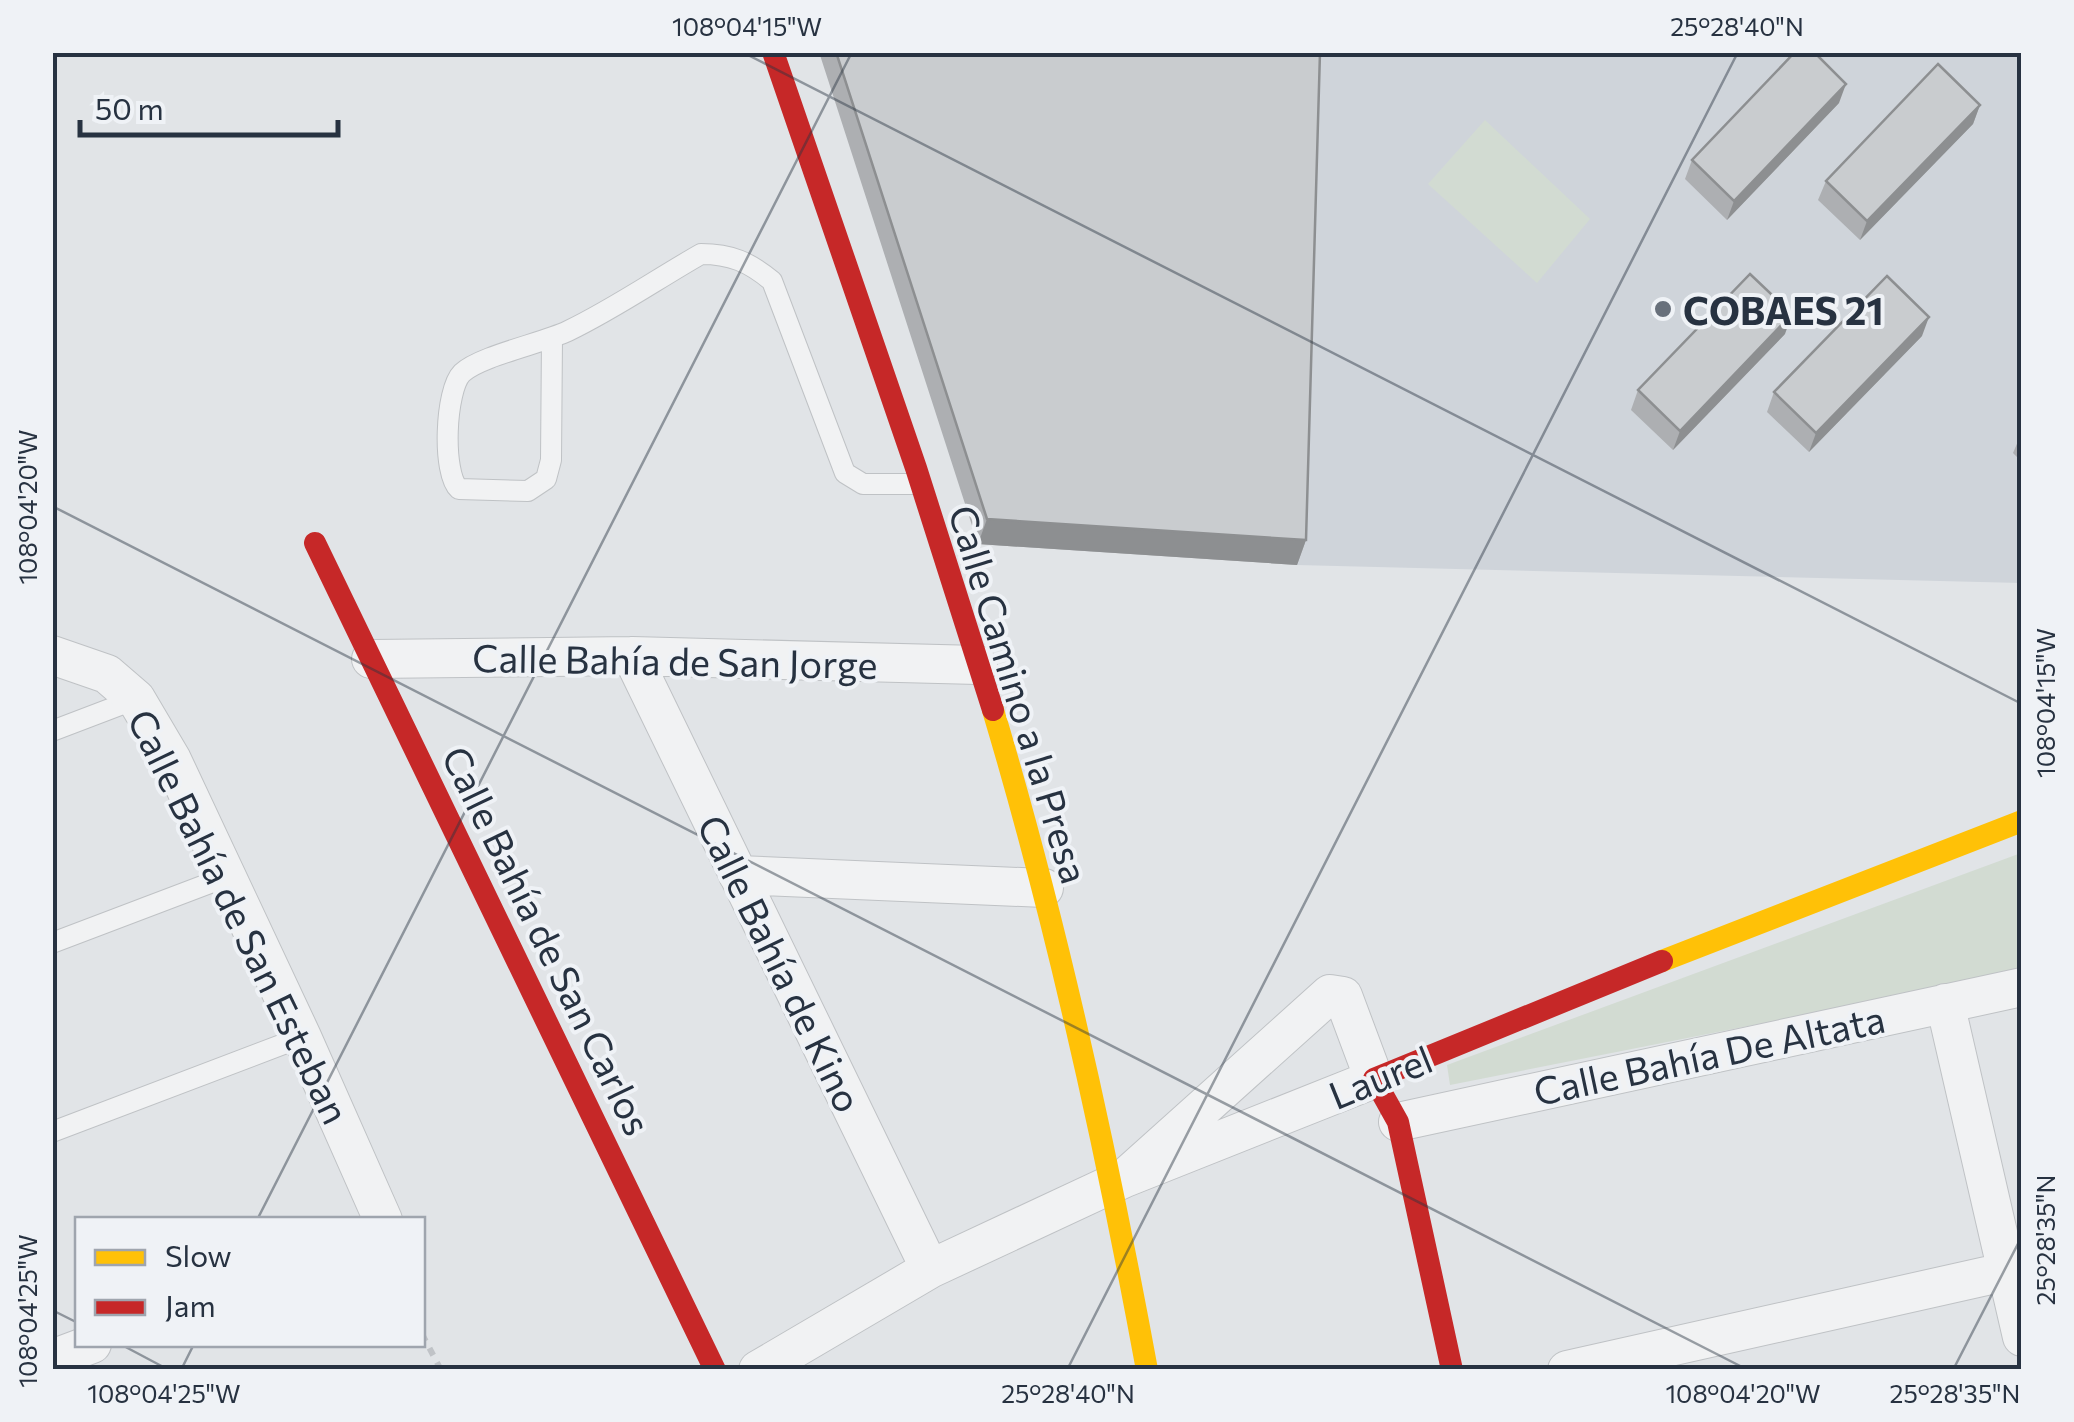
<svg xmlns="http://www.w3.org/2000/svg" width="2074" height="1422" font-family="Commissioner,sans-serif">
	<rect width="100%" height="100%" fill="#e1e4e7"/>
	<!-- built -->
	<path fill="#cfd4da" d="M1312,53H2021V583L1297,565Z"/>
	<!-- green -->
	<path fill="#d2dbd2" d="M1485,120L1590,219L1537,283L1428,184Z
		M2021,853V972L1450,1085L1447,1065Z"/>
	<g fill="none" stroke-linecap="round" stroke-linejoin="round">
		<defs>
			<path id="lane" d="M552,338L551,460L546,479L528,491L459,489C442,474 445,390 462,373C480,356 543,343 568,331C614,309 657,279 701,254C731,254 749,262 772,281L845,473L863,484H920
				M52,731L136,699
				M52,943L226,877
				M52,1132L302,1037"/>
			<path id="street" d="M52,655L107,674L136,699L172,760L302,1037L383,1220
				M632,656L930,1269
				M371,659L632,656L978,665
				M738,875L1044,888
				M1945,1003L2022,1337
				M1398,1122L2022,987
				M52,1359L92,1344
				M758,1370L930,1269L1125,1178L1374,1079L1343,996L1330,994L1125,1178
				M1567,1370L2022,1268"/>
		</defs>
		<!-- lane casing -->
		<use href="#lane" stroke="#bfc2c5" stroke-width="22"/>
		<!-- street casing -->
		<use href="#street" stroke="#bfc2c5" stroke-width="40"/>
		<!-- path -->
		<path stroke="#c0c3c7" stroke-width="6" stroke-dasharray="8 8" stroke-linecap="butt" d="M422,1334L441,1370"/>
		<!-- lane -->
		<use href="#lane" stroke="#f1f2f3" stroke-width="20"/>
		<!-- street -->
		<use href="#street" stroke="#f1f2f3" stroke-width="38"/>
		<!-- slow -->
		<path stroke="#ffc107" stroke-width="22" d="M993,710C1058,927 1106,1147 1147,1370
			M1662,961L2022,821"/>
		<!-- jam -->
		<path stroke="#c62828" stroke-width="22" d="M773,52L916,468L993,710
			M315,543L715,1370
			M1452,1370L1398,1122L1374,1079L1662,961"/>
	</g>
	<!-- wall -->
	<path fill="#adafb2" d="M819,52H1320L1306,540L1297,565L978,544Z
		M1839,103L1727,220L1685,179L1692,160Z
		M1980,105L1973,124L1860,240L1818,200L1826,181Z
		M1785,334L1673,450L1631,410L1638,390Z
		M1922,336L1809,452L1767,412L1774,392Z
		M2022,432V462L2013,453Z"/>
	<!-- shaded-wall -->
	<path fill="#8d8f91" d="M1846,84L1839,103L1727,220L1734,201Z
		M1980,105L1973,124L1860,240L1867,221Z
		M1792,314L1785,334L1673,450L1680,431Z
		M1929,317L1922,336L1809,452L1816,433Z
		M987,519L1306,540L1297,565L978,544Z"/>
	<!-- building -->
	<path fill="#c9cccf" stroke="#8d8f91" stroke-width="2.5" d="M836,52H1320L1306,540L987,519Z
		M1795,52H1814L1846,84L1734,201L1692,160Z
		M1938,64L1980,105L1867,221L1826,181Z
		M1750,274L1792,314L1680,431L1638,390Z
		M1887,276L1929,317L1816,433L1774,392Z"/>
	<!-- ticks -->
	<path fill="none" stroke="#273241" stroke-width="2.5" stroke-opacity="0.45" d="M742,52L2022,704M52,506L1748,1370M257,1220L852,52M52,1310L78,1323M120,1344L169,1370M181,1370L194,1344M1067,1370L1738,52M1953,1370L2022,1236"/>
	<!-- markers -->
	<circle fill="#68707b" stroke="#eff2f6" stroke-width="4" cx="1663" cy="309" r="10"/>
	<g text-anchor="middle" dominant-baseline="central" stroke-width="8" stroke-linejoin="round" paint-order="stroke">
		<!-- poi labels -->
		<g font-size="38" font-weight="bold" fill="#273241" stroke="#eff2f6" text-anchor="start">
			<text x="1683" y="309">COBAES 21</text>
		</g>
		<!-- street labels -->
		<g font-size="38" fill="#273241" stroke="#eff2f6">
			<text transform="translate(675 660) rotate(1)">Calle Bahía de San Jorge</text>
			<text transform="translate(1020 694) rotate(73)">Calle Camino a la Presa</text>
			<text transform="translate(240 916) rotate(64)">Calle Bahía de San Esteban</text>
			<text transform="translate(548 940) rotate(64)">Calle Bahía de San Carlos</text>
			<text transform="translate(781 963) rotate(64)">Calle Bahía de Kino</text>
			<text transform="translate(1709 1054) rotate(-12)">Calle Bahía De Altata</text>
			<text transform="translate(1380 1076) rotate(-22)">Laurel</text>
		</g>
	</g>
	<!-- border -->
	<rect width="2074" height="1422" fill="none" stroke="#eff2f6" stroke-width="110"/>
	<!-- legend -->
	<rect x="75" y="1217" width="350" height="130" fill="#eff2f6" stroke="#9fa5ae" stroke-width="2.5"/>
	<rect x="95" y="1250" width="50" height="15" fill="#ffc107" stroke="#9fa5ae" stroke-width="2.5"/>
	<text x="165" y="1267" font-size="30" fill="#273241">Slow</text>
	<rect x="95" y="1300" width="50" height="15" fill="#c62828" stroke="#9fa5ae" stroke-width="2.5"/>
	<text x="165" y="1317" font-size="30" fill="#273241">Jam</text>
	<!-- scale -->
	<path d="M80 120v15h258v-15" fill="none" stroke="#273241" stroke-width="5"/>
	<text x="95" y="120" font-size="30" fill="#273241" stroke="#eff2f6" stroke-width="8" paint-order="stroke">50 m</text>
	<rect x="55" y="55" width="1964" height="1312" fill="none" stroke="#273241" stroke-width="4"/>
	<g font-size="25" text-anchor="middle" fill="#273241">
		<text x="747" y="36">108°04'15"W</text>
		<text x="1737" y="36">25°28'40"N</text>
		<text transform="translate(28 507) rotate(-90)" y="9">108°04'20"W</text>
		<text transform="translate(2046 703) rotate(-90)" y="9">108°04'15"W</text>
		<text transform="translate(2046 1240) rotate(-90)" y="9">25°28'35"N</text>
		<text transform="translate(28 1311) rotate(-90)" y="9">108°04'25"W</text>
		<text x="164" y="1403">108°04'25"W</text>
		<text x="1068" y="1403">25°28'40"N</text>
		<text x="1743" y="1403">108°04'20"W</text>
		<text x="1955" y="1403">25°28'35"N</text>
	</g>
</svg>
